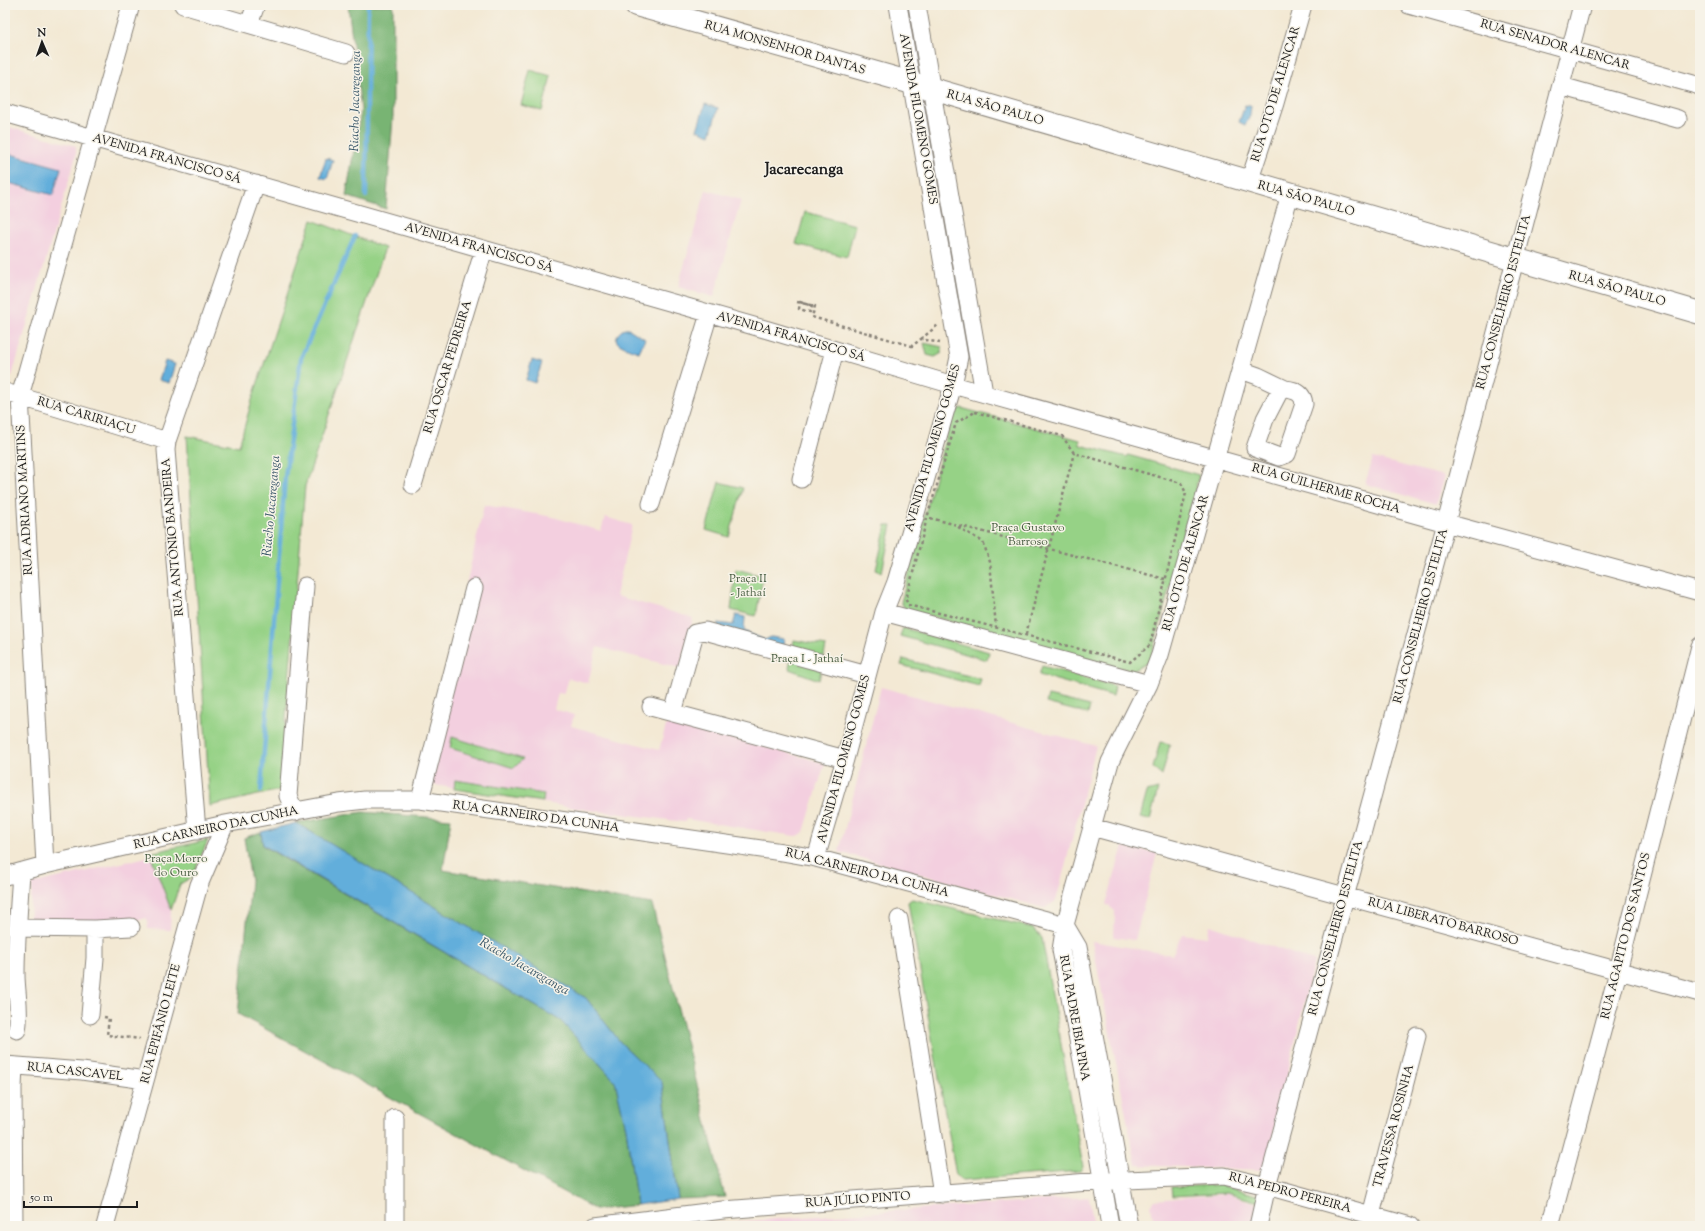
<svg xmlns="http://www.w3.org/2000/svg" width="1705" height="1231" font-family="'Sorts Mill Goudy',serif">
	<rect width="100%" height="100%" fill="#f7f3e8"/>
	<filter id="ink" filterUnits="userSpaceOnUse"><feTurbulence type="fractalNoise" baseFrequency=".025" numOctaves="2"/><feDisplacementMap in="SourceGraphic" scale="8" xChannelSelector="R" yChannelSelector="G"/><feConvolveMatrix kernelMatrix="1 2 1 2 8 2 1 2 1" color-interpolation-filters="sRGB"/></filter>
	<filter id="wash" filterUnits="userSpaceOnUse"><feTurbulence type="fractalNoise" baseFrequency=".012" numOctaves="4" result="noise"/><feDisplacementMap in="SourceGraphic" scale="16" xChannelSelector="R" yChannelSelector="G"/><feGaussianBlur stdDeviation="0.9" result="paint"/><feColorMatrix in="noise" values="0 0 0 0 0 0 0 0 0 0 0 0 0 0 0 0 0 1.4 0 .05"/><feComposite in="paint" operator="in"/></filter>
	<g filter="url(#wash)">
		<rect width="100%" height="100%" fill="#f3e9d4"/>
		<!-- built -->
		<path fill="#f3cfdf" d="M5,126L76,146V156L12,376L5,374Z
			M706,190L741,200L714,297L678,287Z
			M1373,458L1444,476L1436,504L1365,484Z
			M484,505L553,517L601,531L605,517L632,525L616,596L693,618L680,668L597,647L588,683L569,678L564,694L558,693L554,709L574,715L571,726L659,750L666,726L671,722L825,763L804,832L800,835L795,836L686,819L685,822L582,809L422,783Z
			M881,687L1096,746L1056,901L1045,908L839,852Z
			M1123,846L1157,853L1135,940L1114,937L1115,911L1106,904Z
			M151,856L171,910L170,930L148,929L147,918L107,926L35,924L30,919L32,884Z
			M1210,925L1314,961L1265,1170L1136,1165L1092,941L1172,955L1182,934L1207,937Z
			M1226,1194L1259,1204L1254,1226H1154L1151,1205L1155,1200Z
			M1089,1197L1094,1226H676Z"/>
		<!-- green -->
		<path fill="#96d286" stroke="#597751" d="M530,70L551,76L542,111L521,105Z
			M805,212L855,225L847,257L796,244Z
			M312,220L385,248L305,486L280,790L210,806L187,436L239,446L252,400Z
			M924,343L942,347V353L935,357L927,355Z
			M961,408L1080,440V445L1127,457L1128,455L1199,475L1150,661L1132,671L905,609L901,602L952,415Z
			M719,482L743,488L729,537L706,530Z
			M886,525H892L882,572L876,570Z
			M736,569L763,576L756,616L731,610Z
			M903,628L989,652L987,660L900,636Z
			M794,640L826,646L819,680L789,669Z
			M903,659L981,679L979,686L901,665Z
			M1042,666L1115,686L1113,696L1039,675Z
			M1048,696L1090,706L1088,714L1046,703Z
			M452,737L523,759L514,768L450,748Z
			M1160,742L1170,744L1162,776L1153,768Z
			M455,780L544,794L543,802L454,789Z
			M1158,789L1150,820L1140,818L1147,792Z
			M208,840L192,877L180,884L171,910L150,853Z
			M912,899L1033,928L1042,938L1083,1167L1080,1171L962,1180L956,1175L908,902Z
			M1219,1185L1261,1196L1259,1202L1226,1193L1172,1196L1171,1187Z"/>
		<!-- forest -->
		<path fill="#78b473" stroke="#4a6848" d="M348,5H393V118L386,209L346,196L361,110Z
			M363,812L451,819L443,870L652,904L725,1197L678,1199L662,1082L621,1043L586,998L296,823Z
			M261,832L263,846L561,1021L615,1081L626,1128L637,1205L596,1210L238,1014L251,881L244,838Z"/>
		<!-- water -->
		<path fill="#62aedb" stroke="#3f657c" d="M705,104L718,108L710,135L697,130Z
			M1245,105L1251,106L1250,116L1245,125L1239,122Z
			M7,153L61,168L53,195L5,182V159Z
			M326,158L333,160L327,179L320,177Z
			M625,329H629L645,339L639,352C633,350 626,348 621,345C612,341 618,331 625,329Z
			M532,360L542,363L535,383L526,380Z
			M165,361L175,364L169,383L159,380Z
			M736,615L745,617L744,631L765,640L771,637L784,639L781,657L715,642L718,623L733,625Z
			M296,823L586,998L621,1043L662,1082L678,1199L637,1205L626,1128L615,1081L561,1021L263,845L261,832Z"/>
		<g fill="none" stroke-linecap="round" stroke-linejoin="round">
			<!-- stream -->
			<path stroke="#62aedb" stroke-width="4.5" d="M366,196L368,5
				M261,790L285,477L301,358L355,236"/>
		</g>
	</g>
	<g filter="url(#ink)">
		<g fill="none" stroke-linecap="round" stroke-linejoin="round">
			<defs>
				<path id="minor" d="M183,5L346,53
					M917,5L984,393
					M1409,5L1700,86
					M249,24L256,5
					M1561,86L1678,119
					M5,113L768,330L953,385L1446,523L1700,592
					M1249,182L1275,103L1303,5
					M1241,370L1258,376L1285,389
					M1285,389C1296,390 1303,393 1304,404L1287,454L1279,457L1255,448L1265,419L1278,394L1280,391Z
					M5,392L167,441
					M801,479L835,350
					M413,485L484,249
					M651,504L709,314
					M884,612L1149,684
					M651,707L845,759
					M673,713L695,633L705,631L867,675
					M420,800L474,588
					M295,812L288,796L305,586
					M1092,827L1700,993
					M197,831L166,450L167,441L256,184
					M816,858L845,759L884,612L896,582L953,385L959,357L898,5
					M45,865L20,396L131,5
					M5,876L45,865L225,824L339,803L365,800H420L782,852L816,858L1065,925
					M899,919L942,1194
					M1065,925L1078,947L1129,1226
					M17,928L95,929L131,927
					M90,1015L95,958V929
					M17,1030C21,1011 16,993 16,974C16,940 19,906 21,872
					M5,1065L82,1071L145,1080
					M1371,1215L1417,1036
					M14,1226L13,1088L14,1066
					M105,1226L199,885L225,824
					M395,1226V1118
					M595,1226L723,1210L1102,1181L1224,1176L1267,1186L1410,1226
					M1110,1226L1083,1066L1061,950L1065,925L1110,762L1149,684L1160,655L1290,194
					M1258,1226L1267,1186L1446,523L1582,5
					M1550,1226L1615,983L1700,646"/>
				<path id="major" d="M636,5L912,83L1700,313"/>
			</defs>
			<!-- minor casing -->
			<use href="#minor" stroke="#888278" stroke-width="19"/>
			<!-- major casing -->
			<use href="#major" stroke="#888278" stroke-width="24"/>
			<!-- path -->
			<path stroke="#888278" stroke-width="2.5" stroke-dasharray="3 3" stroke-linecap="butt" d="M797,302L815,306L812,317L912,346L921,339L940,343
				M800,302L812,306L810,312L799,309Z
				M921,339L938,325
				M975,412L1062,436L1074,453L1181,483L1186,493L1150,645L1130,662L908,605L906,600L927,518L956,423Z
				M930,518L1165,579
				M958,527L983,542L990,562L996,627
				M1026,634L1074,453
				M104,1017L109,1018L107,1035L140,1039"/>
			<!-- minor -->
			<use href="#minor" stroke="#fff" stroke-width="17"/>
			<!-- major -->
			<use href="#major" stroke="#fff" stroke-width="22"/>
		</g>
	</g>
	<g text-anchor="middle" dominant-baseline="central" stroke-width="3" stroke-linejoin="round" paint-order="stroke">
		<!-- street labels -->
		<g font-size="12" fill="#1c1c1c" stroke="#f7f3e8">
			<text transform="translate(1555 45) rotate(16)">RUA SENADOR ALENCAR</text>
			<text transform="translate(785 48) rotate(16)">RUA MONSENHOR DANTAS</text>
			<text transform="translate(1276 94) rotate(-73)">RUA OTO DE ALENCAR</text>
			<text transform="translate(995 108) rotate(16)">RUA SÃO PAULO</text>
			<text transform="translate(918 119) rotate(80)">AVENIDA FILOMENO GOMES</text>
			<text transform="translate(167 159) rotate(16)">AVENIDA FRANCISCO SÁ</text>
			<text transform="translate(1306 199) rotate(16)">RUA SÃO PAULO</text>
			<text transform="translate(479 248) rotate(16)">AVENIDA FRANCISCO SÁ</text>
			<text transform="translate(1617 289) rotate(16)">RUA SÃO PAULO</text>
			<text transform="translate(1504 302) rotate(-75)">RUA CONSELHEIRO ESTELITA</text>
			<text transform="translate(791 337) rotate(16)">AVENIDA FRANCISCO SÁ</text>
			<text transform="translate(448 367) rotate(-73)">RUA OSCAR PEDREIRA</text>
			<text transform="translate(86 416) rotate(17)">RUA CARIRIAÇU</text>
			<text transform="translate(933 448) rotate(-74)">AVENIDA FILOMENO GOMES</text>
			<text transform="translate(1326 489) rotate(16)">RUA GUILHERME ROCHA</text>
			<text transform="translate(25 500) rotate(-93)">RUA ADRIANO MARTINS</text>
			<text transform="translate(173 537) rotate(-95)">RUA ANTÔNIO BANDEIRA</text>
			<text transform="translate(1186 563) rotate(-74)">RUA OTO DE ALENCAR</text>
			<text transform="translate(1421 616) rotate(-75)">RUA CONSELHEIRO ESTELITA</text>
			<text transform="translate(844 759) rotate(-75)">AVENIDA FILOMENO GOMES</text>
			<text transform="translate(536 817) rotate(8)">RUA CARNEIRO DA CUNHA</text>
			<text transform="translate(216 828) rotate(-12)">RUA CARNEIRO DA CUNHA</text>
			<text transform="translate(867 873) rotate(14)">RUA CARNEIRO DA CUNHA</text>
			<text transform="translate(1443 922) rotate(15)">RUA LIBERATO BARROSO</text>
			<text transform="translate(1336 928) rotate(-75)">RUA CONSELHEIRO ESTELITA</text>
			<text transform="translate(1626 936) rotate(-76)">RUA AGAPITO DOS SANTOS</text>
			<text transform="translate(1074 1018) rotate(80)">RUA PADRE IBIAPINA</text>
			<text transform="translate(161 1024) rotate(-75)">RUA EPIFÂNIO LEITE</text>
			<text transform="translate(75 1072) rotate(6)">RUA CASCAVEL</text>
			<text transform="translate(1394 1126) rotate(-75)">TRAVESSA ROSINHA</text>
			<text transform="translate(1290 1193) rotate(15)">RUA PEDRO PEREIRA</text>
			<text transform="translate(858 1200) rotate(-4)">RUA JÚLIO PINTO</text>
		</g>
		<!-- park labels -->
		<g font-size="12" fill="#475c41" stroke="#f7f3e8">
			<text x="1028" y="528">Praça Gustavo<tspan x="1028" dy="14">Barroso</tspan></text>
			<text x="748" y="579">Praça II<tspan x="748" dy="14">- Jathaí</tspan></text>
			<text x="807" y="659">Praça I - Jathaí</text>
			<text x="176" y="859">Praça Morro<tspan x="176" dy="14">do Ouro</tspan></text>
		</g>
		<!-- water labels -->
		<g font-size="13" font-style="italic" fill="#385668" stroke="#f7f3e8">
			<text transform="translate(356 101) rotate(-89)">Riacho Jacareganga</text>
			<text transform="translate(272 506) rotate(-85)">Riacho Jacareganga</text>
			<text transform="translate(524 967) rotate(30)">Riacho Jacareganga</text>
		</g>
		<!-- district labels -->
		<g font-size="16" font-weight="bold" fill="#1c1c1c" stroke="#f7f3e8">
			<text x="804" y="170">Jacarecanga</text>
		</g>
	</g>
	<!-- margin -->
	<rect width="1705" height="1231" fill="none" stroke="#f7f3e8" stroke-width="20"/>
	<!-- north arrow -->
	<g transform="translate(42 42) rotate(358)" stroke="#f7f3e8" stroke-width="3" paint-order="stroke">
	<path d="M0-3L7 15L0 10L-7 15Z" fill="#1c1c1c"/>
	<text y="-6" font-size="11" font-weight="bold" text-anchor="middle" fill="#1c1c1c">N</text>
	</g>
	<!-- scale -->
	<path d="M24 1201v6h113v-6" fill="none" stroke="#1c1c1c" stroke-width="2"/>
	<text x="30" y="1201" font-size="12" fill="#1c1c1c" stroke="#f7f3e8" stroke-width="3" paint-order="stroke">50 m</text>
</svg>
